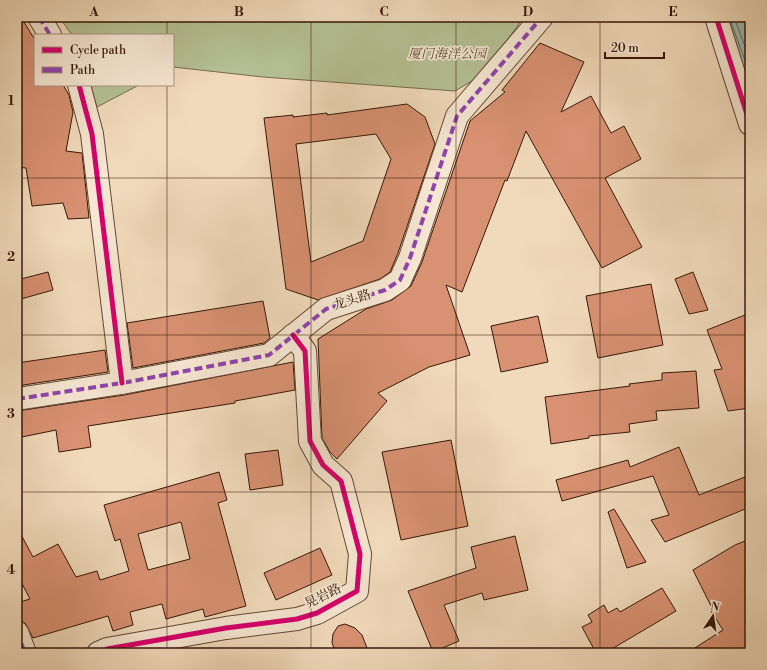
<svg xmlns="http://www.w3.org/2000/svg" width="767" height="670" font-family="'Libre Bodoni','Noto Serif SC',serif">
	<rect width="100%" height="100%" fill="#f1dabb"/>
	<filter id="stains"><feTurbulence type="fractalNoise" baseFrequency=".005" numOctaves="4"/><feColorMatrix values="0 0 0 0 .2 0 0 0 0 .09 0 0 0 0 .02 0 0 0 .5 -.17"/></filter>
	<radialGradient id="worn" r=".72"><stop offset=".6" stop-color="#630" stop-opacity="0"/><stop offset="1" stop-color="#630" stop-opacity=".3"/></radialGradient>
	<!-- green -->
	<path fill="#b4c194" stroke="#756c4e" d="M59,17H524L482,75L455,91L263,77L173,67V35H72Z
		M90,85H139L97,107Z"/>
	<!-- water -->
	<path fill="#9bbbb0" stroke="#73796d" d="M724,17H750V86Z"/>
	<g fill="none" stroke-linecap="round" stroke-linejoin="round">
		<!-- shore -->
		<path stroke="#68695c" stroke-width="1" d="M729,17L750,74
			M734,17L750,60"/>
	</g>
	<!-- building -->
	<path fill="#d89172" stroke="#361708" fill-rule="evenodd" d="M17,17H21L35,40V85H63L69,95L73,112L66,151L82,153L89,218L68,219L63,203L32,206L26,168L17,167Z
		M540,43L584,62L561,112L591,96L611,133L624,126L641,159L605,178L642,247L602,268L526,131L507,181L505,180L462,292L446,285L470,355L429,367L378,393L387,401L337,459L330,452L322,438L318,339L366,309L392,300L411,286L422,262L470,121L505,92L502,90Z
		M407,104L425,117L435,144L398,253L390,272L380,279L318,300L286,289L264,118L293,115V117L327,113V115ZM376,134L391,159L363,241L311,262L296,144Z
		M48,272L53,290L21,299L17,280Z
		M693,272L708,310L689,314L675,279Z
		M651,284L663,345L598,358L586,296Z
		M263,301L270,338L264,343L133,368L127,323Z
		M750,313V408L728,411L714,370L722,369L707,330Z
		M538,316L548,362L501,372L491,326Z
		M105,350L108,372L17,386V363Z
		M293,362L295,390L235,401V403L88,426L91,447L59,452L56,430L17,438V411L124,395Z
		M696,371L699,408L656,411L657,420L629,424L630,432L589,436V438L551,444L545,397L630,386L629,384L662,380V373Z
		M451,440L468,526L401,540L382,452Z
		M679,447L699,495L750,475V507L665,542L651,520L669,515L653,476L562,501L556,480L628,460L630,467Z
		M278,450L283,485L250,490L245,454Z
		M219,472L227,500L218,503L246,606L205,617L203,609L166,619L162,604L130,612L133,625L113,631L108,616L33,638L25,623L17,620V603L30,599L17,574V527L33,557L58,544L76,577L97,571L100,580L129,571L120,539L115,541L104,505ZM181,522L190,559L148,570L138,534Z
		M614,509L646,562L627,568L608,512Z
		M515,536L528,590L484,600L482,593L444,605L459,641L433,652L408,591L476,568L471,547Z
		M750,539V649L743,653H687L723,630L711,611L713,610L693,570L735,545Z
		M320,548L332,575L276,600L264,573Z
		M662,588L676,611L605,653H596L582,627L592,622L588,615L604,605L608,613L617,608L620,612Z
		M345,624L355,628L362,635L369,653H336L332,643L333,634L338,626Z"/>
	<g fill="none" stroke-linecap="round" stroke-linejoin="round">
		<defs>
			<path id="street" d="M39,17L50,35
				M716,17L750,124
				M79,85L92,134L122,383
				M17,399L122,383L269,355L326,309L385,290L400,280L410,258L457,116L542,17
				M17,632L25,653
				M98,653L107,649L226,628L297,619L317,613L357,591L360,554L341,481L323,465L310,441L305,351L293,335"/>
		</defs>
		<!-- street casing -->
		<use href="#street" stroke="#654835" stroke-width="24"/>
		<!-- street -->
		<use href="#street" stroke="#f6e7d3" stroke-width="22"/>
		<!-- quiet -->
		<path stroke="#8e44ad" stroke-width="4" stroke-dasharray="8 4" stroke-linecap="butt" d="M39,17L50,35
			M17,399L122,383L269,355L326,309L385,290L400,280L410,258L457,116L542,17
			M17,632L25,653"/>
		<defs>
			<path id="cycleway" d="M716,17L750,124
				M79,85L92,134L122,383
				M98,653L107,649L226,628L297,619L317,613L357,591L360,554L341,481L323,465L310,441L305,351L293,335"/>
		</defs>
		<!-- cycleway casing -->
		<use href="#cycleway" stroke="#f6e7d3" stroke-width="8"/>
		<!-- cycleway -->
		<use href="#cycleway" stroke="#d6006c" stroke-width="5"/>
	</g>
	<!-- grid -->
	<path fill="none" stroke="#361708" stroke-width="1" stroke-opacity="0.55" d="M167,17V35M311,17V653M456,17V653M600,17V653M167,85V653M17,178H750M17,335H750M17,492H750"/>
	<g text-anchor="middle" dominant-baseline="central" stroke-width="3.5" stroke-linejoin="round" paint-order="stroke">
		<!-- park labels -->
		<g font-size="13" font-style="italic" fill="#5c4a32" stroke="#f6e7d3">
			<text x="447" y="54">厦门海洋公园</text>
		</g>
		<!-- street labels -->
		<g font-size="13" fill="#361708" stroke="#f6e7d3">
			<text transform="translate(352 300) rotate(-18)">龙头路</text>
			<text transform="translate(323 596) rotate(-26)">晃岩路</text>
		</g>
	</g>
	<!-- margin -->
	<rect width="767" height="670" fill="none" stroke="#f1dabb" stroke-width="44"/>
	<!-- legend -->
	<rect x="34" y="34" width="140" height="52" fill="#f6e7d3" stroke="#a99482"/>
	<rect x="42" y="47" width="20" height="6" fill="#d6006c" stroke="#a99482"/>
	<text x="70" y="54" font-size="12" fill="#361708">Cycle path</text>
	<rect x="42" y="67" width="20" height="6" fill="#8e44ad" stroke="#a99482"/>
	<text x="70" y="74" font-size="12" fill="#361708">Path</text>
	<!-- north arrow -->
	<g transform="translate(713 616) rotate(13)" stroke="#f6e7d3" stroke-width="3" paint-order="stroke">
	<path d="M0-3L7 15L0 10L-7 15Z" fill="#361708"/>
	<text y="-6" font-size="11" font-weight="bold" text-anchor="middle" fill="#361708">N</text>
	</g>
	<!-- scale -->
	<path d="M605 52v6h59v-6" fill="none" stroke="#361708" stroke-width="2"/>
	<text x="611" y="52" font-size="12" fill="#361708" stroke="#f6e7d3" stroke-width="3" paint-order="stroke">20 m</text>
	<rect x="22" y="22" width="723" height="626" fill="none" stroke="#361708" stroke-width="1.5"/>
	<g font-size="13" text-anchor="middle" font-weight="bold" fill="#361708">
		<text x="94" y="16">A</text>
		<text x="239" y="16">B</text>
		<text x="384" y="16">C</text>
		<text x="528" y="16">D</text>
		<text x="673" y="16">E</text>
		<text x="11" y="105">1</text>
		<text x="11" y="261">2</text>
		<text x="11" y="418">3</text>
		<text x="11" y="574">4</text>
	</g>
	<rect width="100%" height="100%" filter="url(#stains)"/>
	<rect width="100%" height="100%" fill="url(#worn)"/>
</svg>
